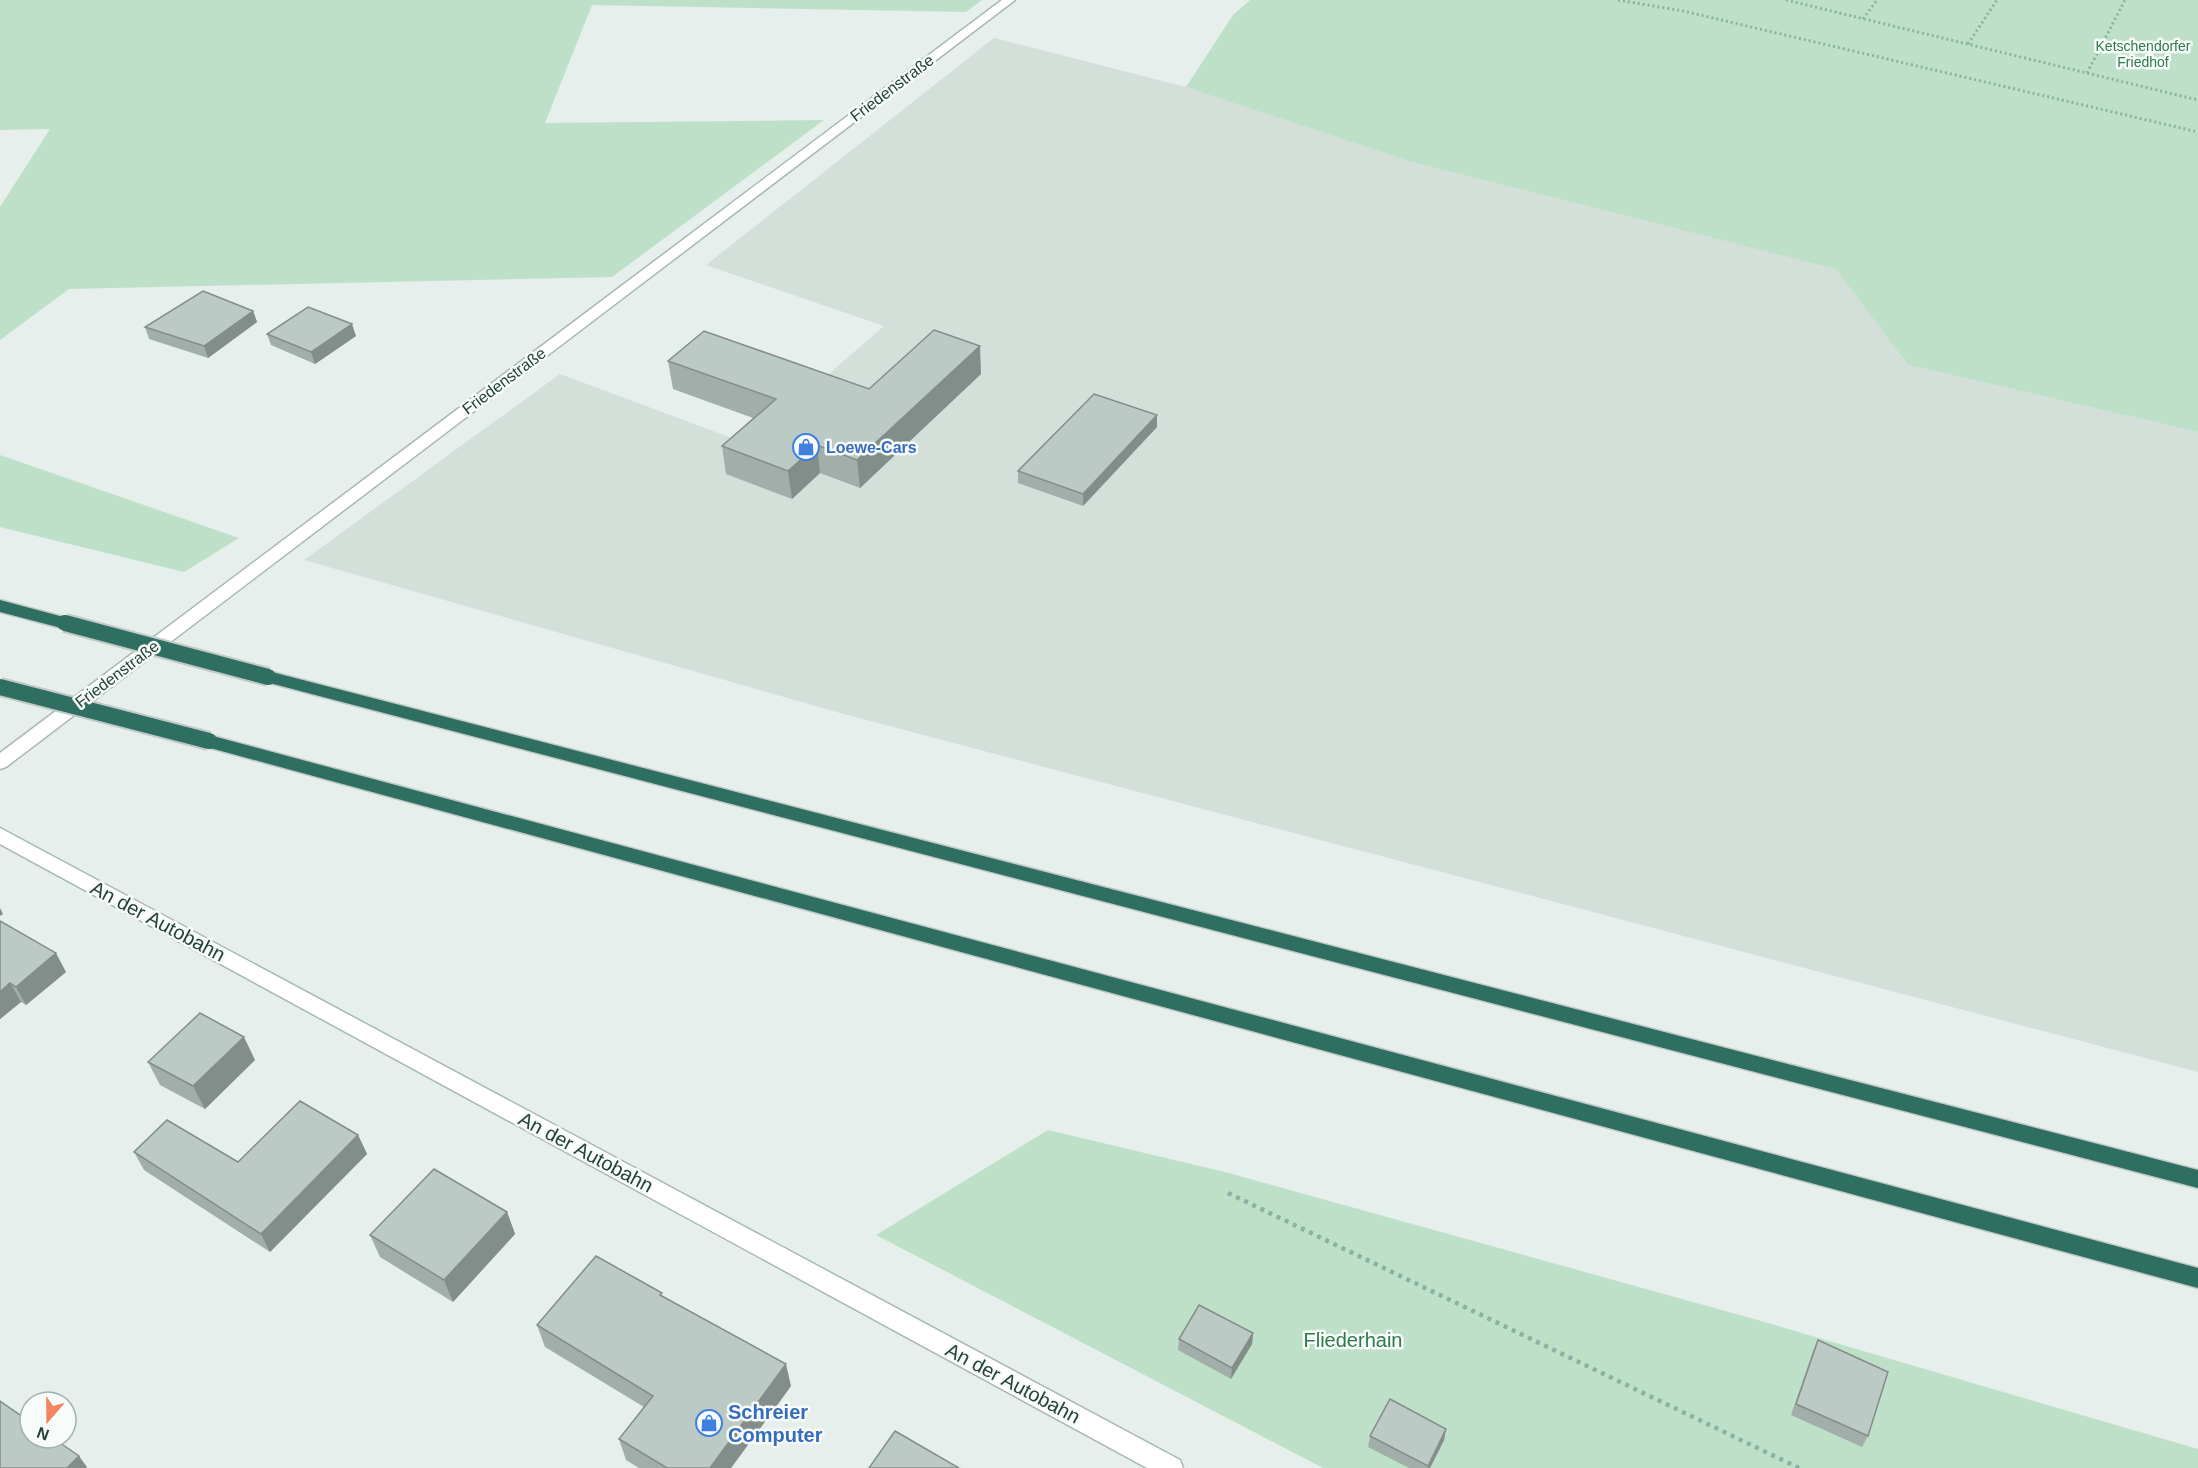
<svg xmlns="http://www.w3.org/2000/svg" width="2198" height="1468" font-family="Arial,sans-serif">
	<rect width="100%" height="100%" fill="#e6efeb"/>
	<!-- built -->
	<path fill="#d4dfda" d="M994,38L1186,87L1837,269L1908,365L2198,432V1072L840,713L304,560L560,374L748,444L884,326L706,265Z"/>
	<!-- green -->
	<path fill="#bfe0c8" d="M0,0H982L966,12L592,5L545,123L824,120L612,277L69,289L0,340V207L50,129L0,130Z
		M1250,0H2198V432L1908,365L1836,269L1409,161L1186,87L1233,15Z
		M0,455L239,538L184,572L0,527Z
		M1048,1130L1229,1173L1754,1319L2198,1449V1468H1323L876,1235Z"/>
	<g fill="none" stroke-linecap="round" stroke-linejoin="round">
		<defs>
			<path id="street" d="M1002,0H1015L6,767L0,769V753Z
				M0,828L1180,1460L1183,1468H1147L0,844Z"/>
			<path id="highway" d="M0,600L71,619L74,623L71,627L65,629L0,612Z
				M268,671L2198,1170V1188L262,681L259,677L262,673Z
				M209,735L2198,1268V1288L203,746L200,741L203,736Z"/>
		</defs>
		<!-- street casing -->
		<use href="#street" stroke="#a8b8b2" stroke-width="3"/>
		<!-- highway casing -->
		<use href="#highway" stroke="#c2cac8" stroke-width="3"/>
		<!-- path-far1 -->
		<path stroke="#86b3a5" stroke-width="3" stroke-dasharray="2 3" stroke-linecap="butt" d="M1618,0L1683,11L2198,132
			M1786,0L2198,100
			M1863,19L1877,0
			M1968,44L1997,0
			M2087,73L2125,0"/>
		<!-- path -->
		<path stroke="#86b3a5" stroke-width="4.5" stroke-dasharray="4 5" stroke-linecap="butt" d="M1228,1193L1799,1468"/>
		<!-- street -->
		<use href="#street" fill="#fff" fill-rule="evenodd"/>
		<!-- highway -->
		<use href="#highway" fill="#2f6f62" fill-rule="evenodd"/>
		<defs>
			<path id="highway-bridge" d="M65,623L268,677
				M0,687L209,741"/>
		</defs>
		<!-- highway-bridge casing -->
		<use href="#highway-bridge" stroke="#c2cac8" stroke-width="20" stroke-linecap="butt"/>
		<!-- highway-bridge -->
		<use href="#highway-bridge" stroke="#2f6f62" stroke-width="16"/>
	</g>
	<!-- wall -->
	<path fill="#a1aea9" d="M253,311L257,322L208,358L149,339L145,327Z
		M267,334L356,336L315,364L271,345Z
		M668,361L869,389L981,374L860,488L820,473L792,499L726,474L722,446L753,418L673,389Z
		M1157,427L1083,506L1018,483V471Z
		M0,921L66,972L26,1005L21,1002L0,1019Z
		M255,1060L205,1109L160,1085L148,1062Z
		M358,1135L367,1154L270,1252L144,1170L134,1152L238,1162Z
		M507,1212L515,1234L453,1302L380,1257L370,1235Z
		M663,1297L791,1386L731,1468H639L626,1460L619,1439L644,1407L545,1347L537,1325Z
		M1253,1333L1252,1344L1231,1379L1178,1350L1179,1339Z
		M1818,1340L1868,1436L1862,1447L1791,1415L1813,1351Z
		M1446,1429L1444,1440L1430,1468H1409L1368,1447L1370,1436Z"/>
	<!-- shaded-wall -->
	<path fill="#838d89" d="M253,311L257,322L208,358L204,346Z
		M352,324L356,336L315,364L311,352Z
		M980,346L981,374L860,488L857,460Z
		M1157,415V427L1083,506V494Z
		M817,445L820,473L792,499L788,471Z
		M0,908L3,914L0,916Z
		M56,953L66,972L26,1005L16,987Z
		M10,983L21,1002L0,1019V992Z
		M244,1037L255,1060L205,1109L193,1086Z
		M358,1135L367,1154L270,1252L261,1234Z
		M507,1212L515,1234L453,1302L444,1280Z
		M1253,1333L1252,1344L1231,1379L1232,1368Z
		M786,1364L791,1386L731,1468H710Z
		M1446,1429L1444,1440L1430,1468H1428Z
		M79,1456L87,1467L86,1468H67Z"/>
	<!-- building -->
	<path fill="#bbcac4" stroke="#838d89" stroke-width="1.5" d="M203,291L253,311L204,346L145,327Z
		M308,307L352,324L311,352L267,334Z
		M934,330L980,346L857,460L817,445L788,471L722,446L776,399L668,361L704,331L869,389Z
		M1094,394L1157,415L1083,494L1018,471Z
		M0,921L56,953L16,987L10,983L0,992Z
		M200,1013L244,1037L193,1086L148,1062Z
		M300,1101L358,1135L261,1234L134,1152L167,1120L238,1162Z
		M434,1169L507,1212L444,1280L370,1235Z
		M596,1256L662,1293L660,1295L786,1364L710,1468H667L619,1439L653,1396L537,1325Z
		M1199,1305L1253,1333L1232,1368L1179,1339Z
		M1818,1340L1888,1372L1868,1436L1796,1404Z
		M1390,1399L1446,1429L1428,1466L1370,1436Z
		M0,1401L30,1422V1438H53L79,1456L67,1468H0Z
		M895,1431L959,1468H869Z"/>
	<!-- icons -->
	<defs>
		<symbol id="shop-ring" viewBox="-11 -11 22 22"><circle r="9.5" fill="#f7fbf9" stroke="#3f7fe0" stroke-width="1.5"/><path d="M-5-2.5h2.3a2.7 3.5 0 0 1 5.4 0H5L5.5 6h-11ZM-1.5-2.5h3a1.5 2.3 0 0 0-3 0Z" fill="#3f7fe0"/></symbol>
	</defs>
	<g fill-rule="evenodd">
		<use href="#shop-ring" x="791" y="432" width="30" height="30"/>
		<use href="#shop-ring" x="694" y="1408" width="30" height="30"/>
	</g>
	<g text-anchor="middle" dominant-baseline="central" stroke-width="5" stroke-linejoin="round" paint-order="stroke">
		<!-- far-park labels -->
		<g font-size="14" fill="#2d7a4b" stroke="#f7fbf9">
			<text x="2143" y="46">Ketschendorfer<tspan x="2143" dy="16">Friedhof</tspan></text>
		</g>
		<!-- street labels -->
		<g font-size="16" fill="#24423a" stroke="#f7fbf9">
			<text transform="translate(892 88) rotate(-37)">Friedenstraße</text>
			<text transform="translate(504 381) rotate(-37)">Friedenstraße</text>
			<text transform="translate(117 674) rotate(-37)">Friedenstraße</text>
		</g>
		<!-- shop labels -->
		<g font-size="16" font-weight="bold" fill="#366cbe" stroke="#f7fbf9" text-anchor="start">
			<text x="826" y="447">Loewe-Cars</text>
		</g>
		<!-- near-street labels -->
		<g font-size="20" fill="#24423a" stroke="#f7fbf9">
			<text transform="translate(158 921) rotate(28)">An der Autobahn</text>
			<text transform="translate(586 1152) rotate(28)">An der Autobahn</text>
			<text transform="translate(1013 1383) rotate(28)">An der Autobahn</text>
		</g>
		<!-- near-park labels -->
		<g font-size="20" fill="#2d7a4b" stroke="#f7fbf9">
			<text x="1353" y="1340">Fliederhain</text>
		</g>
		<!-- near-shop labels -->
		<g font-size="20" font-weight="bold" fill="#366cbe" stroke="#f7fbf9" text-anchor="start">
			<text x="728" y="1412">Schreier<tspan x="728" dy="23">Computer</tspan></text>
		</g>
	</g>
	<!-- north arrow -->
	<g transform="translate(48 1420) rotate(200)"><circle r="28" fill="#f7fbf9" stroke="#a3b1ad" stroke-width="1.5"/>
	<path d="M0-4.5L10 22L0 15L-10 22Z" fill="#f4845f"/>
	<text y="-9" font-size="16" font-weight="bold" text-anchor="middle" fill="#24423a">N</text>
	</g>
</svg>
